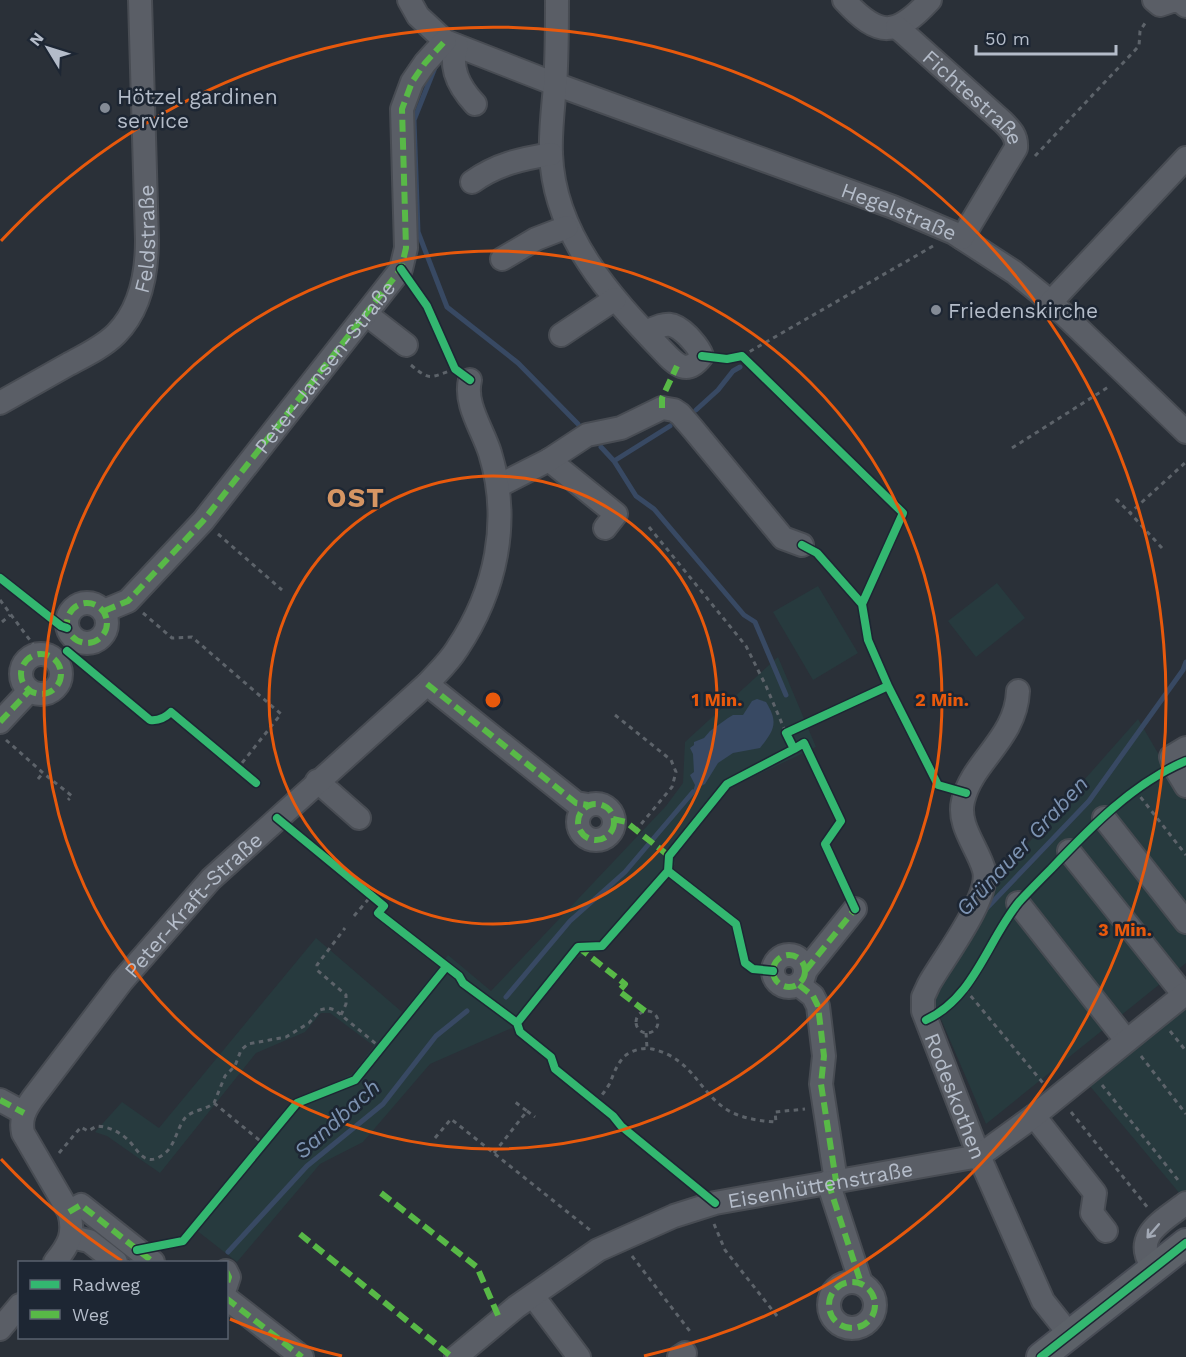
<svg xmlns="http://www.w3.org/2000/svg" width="1186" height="1357" font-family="'Work Sans',sans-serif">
	<rect width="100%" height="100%" fill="#2a3038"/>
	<!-- green -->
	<path fill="#273a3e" d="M997,583L1025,618L976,657L948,621Z
		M818,586L858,653L813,680L773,612Z
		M778,657L816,747L728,789L673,856L675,864L602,949L577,958L521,1024L430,1064L363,1142L320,1164L237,1262L191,1226L286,1107L352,1074L374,1046L330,1013H321L305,1032L256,1053L160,1173L107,1136L95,1132L122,1102L159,1128L316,938L402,1012L448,955L491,991L666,806L683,783L685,742Z
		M1138,719L1186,801V963L986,1124L931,996L1001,874Z
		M1186,1006V1201L1089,1085Z"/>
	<!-- water -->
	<path fill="#384963" d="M757,699L766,702C779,723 774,730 760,748L733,753L718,763L705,784L699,787L696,793L693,792L695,785L690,775L694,772L693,754L690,748L694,745V742L704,738L710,731L728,718L733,715H743L752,701Z"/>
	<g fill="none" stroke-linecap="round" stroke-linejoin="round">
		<!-- stream -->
		<path stroke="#384963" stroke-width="5" d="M436,65L414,120L418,232L447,307L518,363L578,424
			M696,410L718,390L733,371L740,367
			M670,426L614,461L636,496L654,509L744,615L755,622L786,695
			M601,447L614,461
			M984,911L1089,801L1183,670L1186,662
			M506,997L570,921L625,872L693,792
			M228,1252L307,1166L383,1104L436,1036L467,1011"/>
		<defs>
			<g id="minor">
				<path id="s1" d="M409,0L418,16L445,41L555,84L893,207L954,233L1014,272L1051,302L1186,432"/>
				<path d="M557,0C557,29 557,58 555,86C553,109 550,132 551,154C554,235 610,296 663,351C676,365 687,376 702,356C699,347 694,343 688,336C671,319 665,324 645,332"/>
				<path d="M844,0C879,38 896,37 930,0"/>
				<path d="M1154,0L1160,5L1172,1H1180L1186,6"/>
				<path id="s2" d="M897,27L1003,122C1011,130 1017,136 1016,148L962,238"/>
				<path d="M457,46C448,68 460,88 475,104"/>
				<path d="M472,182C497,164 521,159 551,154"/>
				<path d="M502,259L536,239L567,227"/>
				<path d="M1051,302L1186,158"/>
				<path d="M366,314L406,345"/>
				<path d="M561,335L615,299"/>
				<path id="s3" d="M0,403C23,390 46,377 69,364C84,356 103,347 116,334C141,309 147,273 147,240L140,0"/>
				<path d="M549,460L616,514L605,528"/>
				<path d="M498,486L549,460L587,435L621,428L662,408L674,410L680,414L693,429L783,538L802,545"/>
				<circle cx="87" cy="623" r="20"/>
				<path d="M104,611L128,601L203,521L401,269L406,248L402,109L412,82L425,63L445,41"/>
				<circle cx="41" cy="674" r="20"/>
				<path d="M427,684L576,803L588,805"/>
				<path id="s4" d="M1018,691C1016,739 972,761 963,801C957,825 978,848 984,870C991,897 943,959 929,984L923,997V1011L979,1156L1043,1301L1070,1335"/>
				<path d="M0,722L29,691"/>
				<path d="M1186,748L1171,757L1174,766L1186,786"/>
				<path d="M317,781L359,818"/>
				<circle cx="596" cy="822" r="18"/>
				<path d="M1104,818L1186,922"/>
				<path d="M1069,851L1184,995"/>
				<path d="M1018,903L1126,1040"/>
				<circle cx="789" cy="971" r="16"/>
				<path d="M806,970L855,909"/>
				<path d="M799,985L813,996L818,1006L824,1056L821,1084L836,1181"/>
				<path d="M0,1100L24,1113"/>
				<path d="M1034,1116L1095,1193L1092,1213L1106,1231"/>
				<path d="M828,1182L861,1283"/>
				<path d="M69,1212L81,1205L153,1262"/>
				<path d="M71,1237L89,1241L116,1262"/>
				<path id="s5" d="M55,1262C69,1245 75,1234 69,1212L23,1133C20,1119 25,1109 33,1098L122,981L211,879L427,684C437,673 449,662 457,649C496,591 511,521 490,453C483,430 464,404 470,380"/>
				<path d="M1154,1269C1130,1236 1163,1221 1186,1203"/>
				<path d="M226,1271L229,1277L226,1286"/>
				<circle cx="852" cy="1305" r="23"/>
				<path d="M533,1296L579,1357"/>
				<path d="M226,1298L302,1357"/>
				<path d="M0,1329L20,1305"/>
				<path id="s6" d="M456,1357L516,1307L598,1250L674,1216L715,1203L979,1156L1034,1116L1186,993"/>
				<path d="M679,1357L685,1353"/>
			</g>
			<path id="major" d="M1041,1357L1186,1243"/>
		</defs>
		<!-- minor casing -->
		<use href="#minor" stroke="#484c53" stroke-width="26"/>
		<!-- major casing -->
		<use href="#major" stroke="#484c55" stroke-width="32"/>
		<!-- path -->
		<path stroke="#5d636a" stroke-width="3" stroke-dasharray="4.5 4.5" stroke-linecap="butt" d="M1035,156L1139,46L1140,31L1147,20
			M742,356L933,246
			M411,365C431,382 430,377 453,370
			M1012,448L1110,386
			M1116,499L1130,513
			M649,527L746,646L766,686L786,733
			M218,534L282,590
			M1162,548L1130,513L1186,462
			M0,600L35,647L38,654
			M143,613L172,638L192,637L281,714L238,768
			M2,622L10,615
			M615,715L671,760L676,772L672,787L637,829
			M6,740L43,773L72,796L68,800
			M38,779L43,773
			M1135,790L1186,855
			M354,916L372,895
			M965,989L1043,1083
			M636 1022a11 11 0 1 1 22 0a11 11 0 1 1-22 0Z
			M341,1015L346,1004V995L317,970V965L345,928
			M1170,1031L1186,1051
			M646,1033L647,1048
			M1141,1056L1186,1114
			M1102,1085L1178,1180
			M597,1102C601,1096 606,1090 610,1083C614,1073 617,1063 626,1055C633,1050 644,1047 652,1049C695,1059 698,1094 731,1112C745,1119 761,1121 776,1122L775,1112L805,1109
			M214,1103L264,1144
			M527,1111L535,1117
			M1071,1112L1148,1208
			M435,1138L451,1119L590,1230
			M59,1153L81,1127L88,1131L97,1126C109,1127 118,1131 127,1139C139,1150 144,1169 164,1154C175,1146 177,1128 185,1118C192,1110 206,1110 214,1103L225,1076L235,1066L241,1050L248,1044L286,1037L309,1023L320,1010L328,1008L335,1010L381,1048
			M494,1153L527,1111L515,1102
			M714,1224L725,1250L777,1316
			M632,1256L692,1334"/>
		<!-- minor -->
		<use href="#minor" stroke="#5a5e66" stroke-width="22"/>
		<!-- major -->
		<use href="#major" stroke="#5c6168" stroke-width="28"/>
		<!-- quiet -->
		<g stroke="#58b947" stroke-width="6" stroke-dasharray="12 6" stroke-linecap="butt">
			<path d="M662,408V398L677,366"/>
			<circle cx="87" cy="623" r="20"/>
			<path id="s7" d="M104,611L128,601L203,521L401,269L406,248L402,109L412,82L425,63L445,41"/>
			<circle cx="41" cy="674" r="20"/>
			<path d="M427,684L576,803L588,805"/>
			<path d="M0,722L29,691"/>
			<circle cx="596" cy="822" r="18"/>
			<path d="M613,819L626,822L669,856"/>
			<path d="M578,947L625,984L619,991L645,1011"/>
			<circle cx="789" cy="971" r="16"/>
			<path d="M806,970L855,909L853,904"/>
			<path d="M799,985L813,996L818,1006L824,1056L821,1084L836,1181"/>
			<path d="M0,1100L24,1113"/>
			<path d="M828,1182L861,1283"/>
			<path d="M381,1193L477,1267L500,1320"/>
			<path d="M69,1212L81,1205L153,1262"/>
			<path d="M300,1234L452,1357"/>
			<path d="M226,1271L229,1277L226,1286"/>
			<circle cx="852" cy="1305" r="23"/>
			<path d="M226,1298L302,1357"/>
		</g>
		<defs>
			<path id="cycleway" d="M401,269L427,306L455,369L470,380
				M702,356L727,359L742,356L903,513L862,604
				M0,578L61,626L67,628
				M67,651L150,720C159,721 165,718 171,712L256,783
				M888,686L938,785L966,793
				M794,749L804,743L841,821L825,844L855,909
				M277,818L384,906L378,913L459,976L463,983L517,1023L520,1032L551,1057L555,1069L613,1116L621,1126L715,1203
				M668,871L736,924L745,963L753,969L773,971
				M926,1020C975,997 987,941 1019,902C1029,891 1040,880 1051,869C1090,828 1133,783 1186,761
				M517,1023L578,947L602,946L668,871L669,856L727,784L794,749L786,733L888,686L868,640L862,604L817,553L802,545
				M137,1250L183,1241L297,1103L355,1080L446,967
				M1041,1357L1186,1243"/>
		</defs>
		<!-- cycleway casing -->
		<use href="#cycleway" stroke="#1d2633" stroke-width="11"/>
		<!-- cycleway -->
		<use href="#cycleway" stroke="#33b770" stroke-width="8"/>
	</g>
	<!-- one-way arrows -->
	<defs><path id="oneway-shaft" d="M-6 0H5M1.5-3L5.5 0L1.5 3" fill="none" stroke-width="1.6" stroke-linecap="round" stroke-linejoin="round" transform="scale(1.5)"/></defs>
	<use stroke="#a2a9b5" href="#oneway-shaft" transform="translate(1153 1231) rotate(131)"/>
	<!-- distance rings -->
	<g fill="none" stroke="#e8590c" stroke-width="3">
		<circle cx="493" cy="700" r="224"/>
		<circle cx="493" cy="700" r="449"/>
		<path d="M342 1356A673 673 0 0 1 230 1319M122 1261A673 673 0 0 1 1 1159M1 241A673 673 0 1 1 644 1356"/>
	</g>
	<!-- markers -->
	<g fill="#848b96" stroke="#1d2633" stroke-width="2">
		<circle cx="105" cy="108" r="6"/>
		<circle cx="936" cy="310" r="6"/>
	</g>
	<g text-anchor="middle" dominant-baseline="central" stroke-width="5" stroke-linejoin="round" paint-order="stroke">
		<!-- poi labels -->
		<g font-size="21" fill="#b4bcc9" stroke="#1d2633" text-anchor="start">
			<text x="117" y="96">Hötzel gardinen<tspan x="117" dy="24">service</tspan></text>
			<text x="948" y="310">Friedenskirche</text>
		</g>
		<!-- street labels -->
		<g font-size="21" fill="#b4bcc9" stroke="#1d2633">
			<text stroke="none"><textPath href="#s2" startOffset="104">Fichtestraße</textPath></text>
			<text stroke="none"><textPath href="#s1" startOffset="540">Hegelstraße</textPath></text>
			<text stroke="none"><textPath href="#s3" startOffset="238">Feldstraße</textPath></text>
			<text stroke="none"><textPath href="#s7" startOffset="332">Peter-Jansen-Straße</textPath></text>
			<text stroke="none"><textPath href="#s5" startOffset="435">Peter-Kraft-Straße</textPath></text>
			<text stroke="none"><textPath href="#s4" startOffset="446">Rodeskothen</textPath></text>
			<text stroke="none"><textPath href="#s6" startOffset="411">Eisenhüttenstraße</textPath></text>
		</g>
		<!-- water labels -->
		<g font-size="22" font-style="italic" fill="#7c92b1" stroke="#1d2633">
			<text transform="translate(1022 846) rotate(-47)">Grünauer Graben</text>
			<text transform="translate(337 1119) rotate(-42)">Sandbach</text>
		</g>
		<!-- district labels -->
		<g font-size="27" font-weight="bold" letter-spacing="1.5" fill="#d59563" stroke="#1d2633">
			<text x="356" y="498">OST</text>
		</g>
	</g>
	<circle cx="493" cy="700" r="9" fill="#e8590c" stroke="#1d2633" stroke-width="3"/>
	<g font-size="18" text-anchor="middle" font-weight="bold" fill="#e8590c" stroke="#1d2633" stroke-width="5" stroke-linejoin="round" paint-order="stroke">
		<text x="717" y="706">1 Min.</text>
		<text x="942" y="706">2 Min.</text>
		<text x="1125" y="936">3 Min.</text>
	</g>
	<!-- legend -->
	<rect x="18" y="1261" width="210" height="78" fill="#1d2633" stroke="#59626f" stroke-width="1.5"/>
	<rect x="30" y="1280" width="30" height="9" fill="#33b770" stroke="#59626f" stroke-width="1.5"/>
	<text x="72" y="1291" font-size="18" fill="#b4bcc9">Radweg</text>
	<rect x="30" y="1310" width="30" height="9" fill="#58b947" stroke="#59626f" stroke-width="1.5"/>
	<text x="72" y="1321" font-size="18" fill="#b4bcc9">Weg</text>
	<!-- north arrow -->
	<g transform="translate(48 48) rotate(308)" stroke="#1d2633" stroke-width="4.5" paint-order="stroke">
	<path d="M0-4.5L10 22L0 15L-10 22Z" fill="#b4bcc9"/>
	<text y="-9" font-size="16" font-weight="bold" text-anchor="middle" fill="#b4bcc9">N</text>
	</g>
	<!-- scale -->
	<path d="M976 45v9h140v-9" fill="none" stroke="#b4bcc9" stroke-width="3"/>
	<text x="985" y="45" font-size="18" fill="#b4bcc9" stroke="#1d2633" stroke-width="4.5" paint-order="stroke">50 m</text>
</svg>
